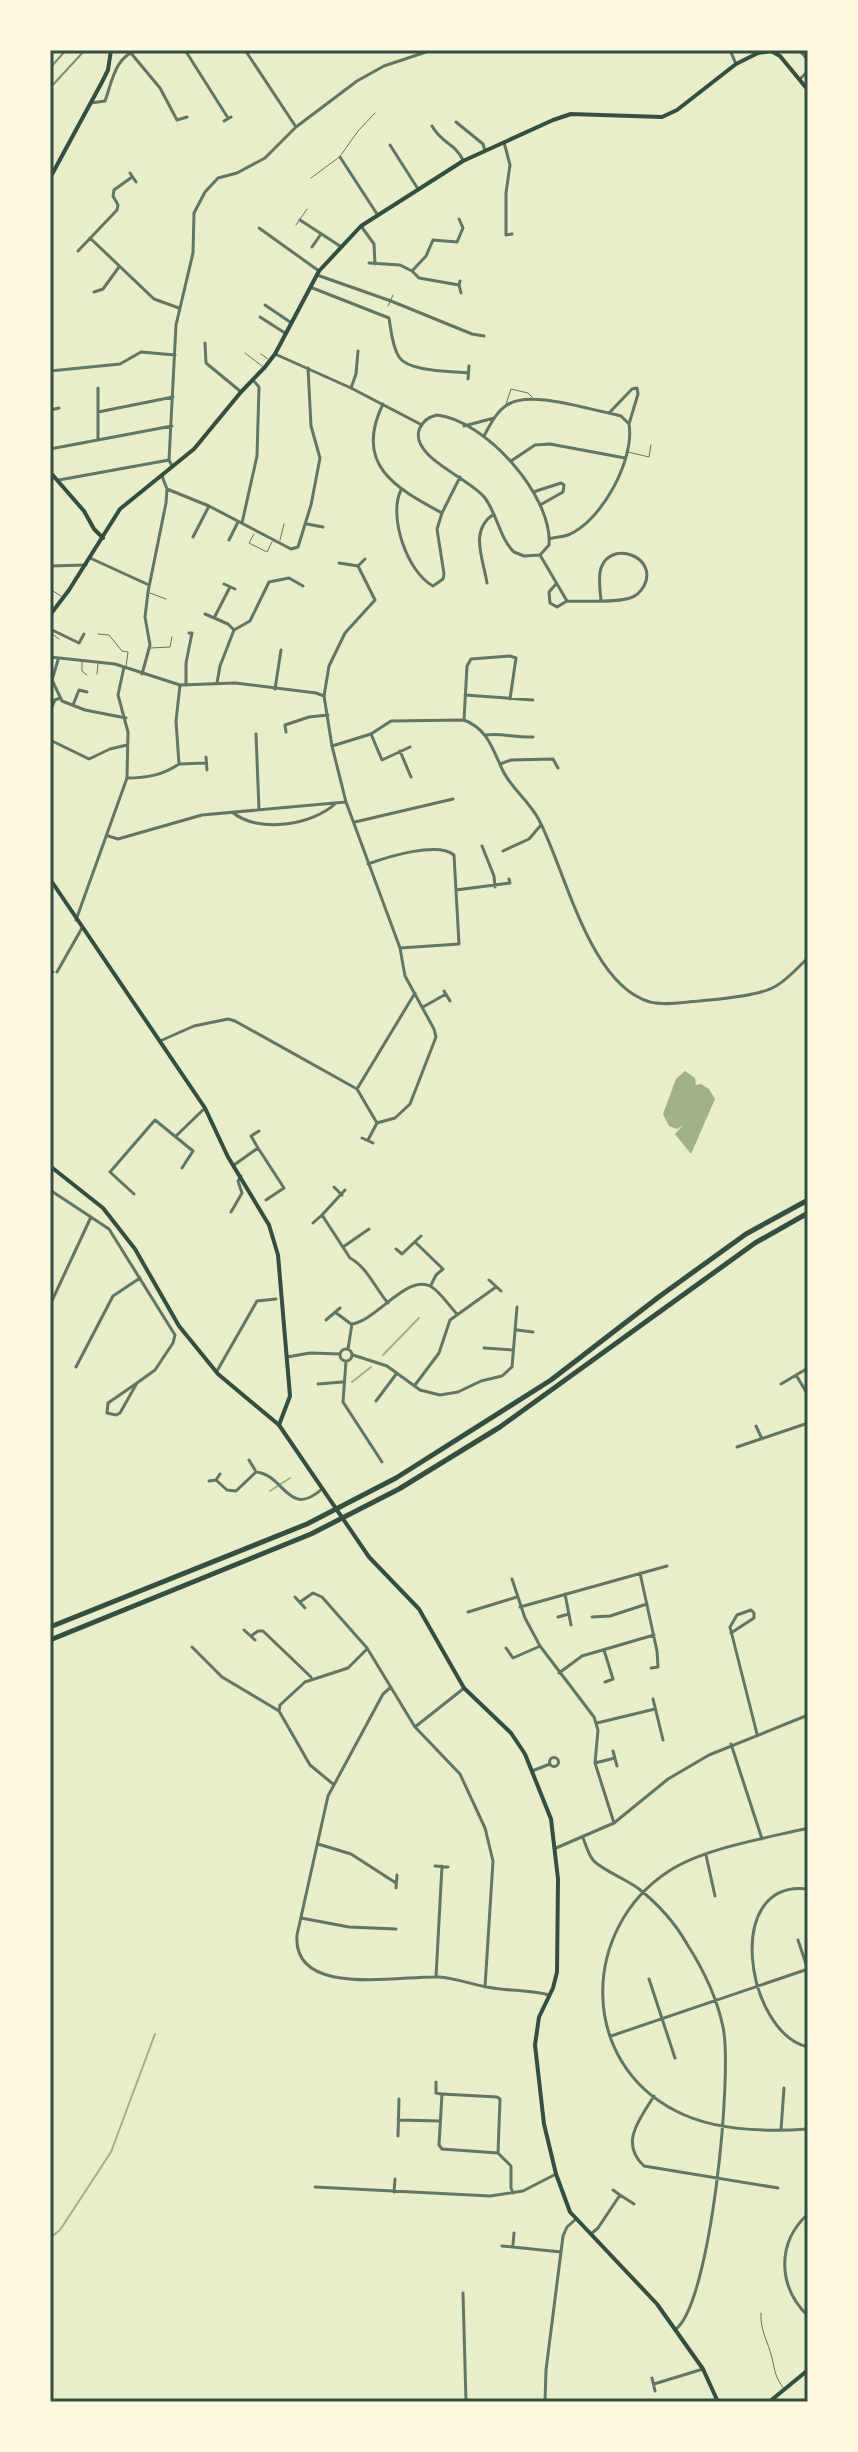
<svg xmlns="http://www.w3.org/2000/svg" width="858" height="2452" font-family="'Fira Sans Condensed',sans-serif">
	<rect width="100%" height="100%" fill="#e9edc9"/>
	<!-- water -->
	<path fill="#a3b18a" d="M685,1071L695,1078L696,1085L701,1084L709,1089L715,1099L691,1154L675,1134L683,1125L677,1129L669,1126L663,1114L676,1079Z"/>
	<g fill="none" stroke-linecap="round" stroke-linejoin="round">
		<!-- stream -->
		<path stroke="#a3b18a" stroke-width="2" d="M383,1355L419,1318
			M352,1382L371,1367
			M270,1491L290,1478
			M50,2238L60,2230L111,2152L155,2034"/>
		<!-- service -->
		<path stroke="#617663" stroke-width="1" d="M341,155L358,131L375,113
			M311,178L338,158
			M296,225L307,209
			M388,306L393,295
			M245,353L262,366
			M261,354L268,359
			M506,404L511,389L528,393L532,397
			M628,452L649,457L651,445
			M254,534L249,543L267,552L272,542
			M280,540L284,524
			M50,589L61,596
			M150,593L166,599
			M51,633L59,639
			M98,634L109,635L122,651L128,652L126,667
			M151,648L170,647L172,637
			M82,661V671L87,675
			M97,674L98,664
			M761,2313C760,2331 768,2341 772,2358C775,2371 775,2377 784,2389"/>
		<!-- minor -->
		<path stroke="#617663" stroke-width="3" d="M185,50L228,118
			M245,50L296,127
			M730,50L736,64
			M799,50L808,60
			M130,52L160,88L177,120L187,117
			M800,79L808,71
			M91,103L105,101C112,82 115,56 138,50
			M224,121L231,117
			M456,122L483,144L485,151
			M432,126C443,145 454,142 463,160
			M504,142L510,165L506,193V235L512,234
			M390,145L418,189
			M340,157L377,214
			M130,173L136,182
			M300,220L340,246
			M361,226L374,244L375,264
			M259,228L319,271
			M90,238L154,299L179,308
			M312,247L321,234
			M78,251L117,210L118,205L113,196L114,190L132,177
			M369,263L400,265L412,271L419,278L459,285L460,281
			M412,271L426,256L433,240L457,242L463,228L459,219
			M317,275L391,301L472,334L484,336
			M459,285L461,293
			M310,287L389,318C391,330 392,346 399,357C409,372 451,371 468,373
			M94,292L103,289L119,267
			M265,305L290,322
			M260,317L285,333
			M205,343L206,363L240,391
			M275,354L351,388L422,425
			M50,371L120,364L141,352L175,355
			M468,379L469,366
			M351,388L356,374L358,351
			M383,404C353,465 396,488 442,513
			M50,410L59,408
			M98,412L173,397
			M610,412L632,389L637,388L638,394L629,424
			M437,415C485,420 553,496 549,545L540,555L524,556L514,552C500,539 497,514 485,498C470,478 411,458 419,430C422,421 428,417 437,415Z
			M464,426L494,418
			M484,436C490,425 496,412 507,405C529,390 583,408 609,413L621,416L629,424C635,459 602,521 568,535C563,537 555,537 549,539
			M98,439V388
			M50,449L172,426
			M511,461L535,445L550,444L625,458
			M172,466L169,460L176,325L193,253L194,213L205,192L218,178L237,173L265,158L296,127L357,81L384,66L432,50
			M59,480L169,460
			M167,489L209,506L291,549L298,547L311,505L320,458L311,426L308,368
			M401,490C388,516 407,572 433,586L443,579L444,574L437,529L442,513L460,477
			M533,492L561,483L564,485L563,492L540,505
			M242,523L257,456L259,387L253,380
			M307,524L323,527
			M193,537L209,506
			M229,540L238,522
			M540,555L567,601C587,601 612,603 630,598C637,596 641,591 644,586C659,557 611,539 601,568C598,578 600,590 601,600
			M90,558L149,585
			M50,566L86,565
			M358,566L365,559
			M487,583C483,558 469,530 494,514
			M224,584L235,589
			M556,584L549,592L550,603L557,607L567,601
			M205,614L228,624L234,630
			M214,618L230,587
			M50,629L79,643L84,634
			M234,630L250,621L269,582L289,578L303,586
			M58,660L52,680L62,701L85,710L126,718
			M142,674L150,645L145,617L148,592L166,503L167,489L162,476
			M217,683L220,666L234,630
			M186,685V663L192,633H189
			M275,689L281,650
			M465,695L533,700
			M324,696L329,666L345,633L375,600L358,566L339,563
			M73,705L79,690L87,692
			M51,709L55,700L60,698
			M464,720L467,666L471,659L510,656L516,658L510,699
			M286,732L285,725L309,717L328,715
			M256,734L259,810
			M371,734L382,760L410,747
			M485,735C505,733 514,738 533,737
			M400,751L411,777
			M206,757L207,770
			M179,764L206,763
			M500,764L511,760L553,759L558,768
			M127,778C147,778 163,775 179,764L176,721L180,685
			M232,812C258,834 313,825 336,803
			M355,822L453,799
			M108,836L118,839L202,815L346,802
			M482,846L494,876L495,887
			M503,851L529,839L541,825
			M368,864C387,857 438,841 454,855L459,944L400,948
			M456,890L510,883L509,879
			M50,970L53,972
			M57,972L82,928
			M444,991L450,1001
			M423,1007L446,994
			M160,1041L194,1026L228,1019L235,1021L357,1089L377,1123L395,1118L410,1104L436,1037L434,1029L405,976L400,948L346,802L332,746
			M357,1089L415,993
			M176,1136L205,1108
			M362,1138L373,1143
			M368,1140L377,1123
			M258,1148L284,1188L266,1200
			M234,1165L258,1148L251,1136L259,1131
			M334,1187L342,1195
			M50,1190L109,1229L175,1335L173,1343L155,1370L137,1383L120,1413L116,1415L107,1413L108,1403L137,1383
			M134,1194L110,1172L155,1120L193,1151L182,1168
			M231,1212L242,1193L238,1181L241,1176
			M322,1215L345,1190
			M313,1223L322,1215L350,1258C367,1267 375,1288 388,1303
			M415,1242L443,1269L436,1275L431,1285
			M343,1247L369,1229
			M396,1249L402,1254L421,1236
			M489,1280L501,1291
			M50,1305L91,1217
			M335,1312L351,1324
			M326,1320L340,1308
			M517,1330L533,1332
			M484,1348L512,1350
			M340 1355a6 6 0 1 1 12 0a6 6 0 1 1-12 0Z
			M348,1349L352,1324C377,1320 406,1275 430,1286C440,1291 449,1306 457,1314
			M353,1355L387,1366L420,1390L440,1395L458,1392L481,1381L502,1376L512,1367L517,1307
			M287,1357L310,1353L340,1354
			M346,1361L343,1402L382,1462
			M76,1367L113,1296L140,1278
			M217,1371L257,1301L276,1299
			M796,1375L808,1395
			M318,1384L342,1382
			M781,1384L808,1368
			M415,1385L439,1353L450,1320L496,1287
			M376,1401L397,1373
			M756,1426L762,1439
			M737,1447L808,1423
			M249,1460L255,1470
			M216,1480L227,1490L236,1491L256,1472C285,1475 288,1519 322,1489
			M209,1481L216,1480L220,1474
			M640,1573L657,1651L658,1667L651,1668
			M512,1579L525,1618L540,1646L594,1717L598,1730L595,1763L614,1823
			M565,1594L571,1625
			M295,1597L305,1608
			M300,1602L313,1593L322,1597L367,1648L415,1727L460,1774L485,1828L493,1861L485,1987
			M520,1607L667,1566
			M468,1612L517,1597
			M558,1617L569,1614
			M592,1617L610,1616L647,1604
			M244,1630L255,1640
			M731,1633L754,1618V1613L751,1610L737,1615L730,1627L757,1734
			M251,1636L258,1631H263L311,1677
			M192,1647L222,1677L279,1711L310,1765L333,1784
			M506,1648L513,1658L538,1647
			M604,1650L613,1679L605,1682
			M559,1673L582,1656L654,1635
			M391,1687L383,1694L328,1796L297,1935C292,1999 402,1975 439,1977C457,1978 475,1986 493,1988C512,1991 531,1990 549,1995
			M653,1699L663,1740
			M279,1711L280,1705L305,1682L348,1668L367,1649
			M597,1723L655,1709
			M415,1727L463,1689
			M731,1744L762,1839
			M613,1751L617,1766
			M549.5 1762a4.5 4.5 0 1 1 9 0a4.5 4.5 0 1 1-9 0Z
			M595,1763L615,1758
			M532,1771L550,1764
			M808,1828C767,1838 704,1848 669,1871C580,1929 579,2062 676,2111C714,2131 766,2132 808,2129
			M583,1838C586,1845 588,1854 593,1860C600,1869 628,1880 639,1889C658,1904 675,1923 687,1944C703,1969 717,1998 723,2027C733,2073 711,2302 676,2329
			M318,1844L351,1854L396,1883
			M706,1855L715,1896
			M435,1866L448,1867
			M396,1888L397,1875
			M808,1889C722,1878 746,2033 808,2047
			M301,1918L349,1927L396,1929
			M798,1940L808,1970
			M436,1977L442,1866
			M649,1979L675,2058
			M611,2036L808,1969
			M436,2082V2093L441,2094
			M654,2096C640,2119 619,2143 644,2166L778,2188
			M398,2120L440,2121
			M781,2130L784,2088
			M398,2136L399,2099
			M498,2153L500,2099L497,2097L442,2094L439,2145L442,2149L498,2153L511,2166V2188L513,2193
			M315,2187L490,2196L523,2191L556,2174
			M613,2190L620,2195
			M394,2192L395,2179
			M808,2214C776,2243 778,2287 808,2316
			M591,2234L598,2228L620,2195L634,2204
			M513,2245L514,2233
			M502,2246L561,2252
			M463,2293L466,2402
			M652,2378L655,2391
			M654,2384L703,2369"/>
		<!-- tertiary -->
		<path stroke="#617663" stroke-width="3" d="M50,657L115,664L180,685L235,683L316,693L324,696L332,746L371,734L391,721L464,720C488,729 493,750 503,771C512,789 530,802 539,820C565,869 589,985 650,1002C666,1006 683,1002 699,1001C718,999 760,996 776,986C788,979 798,967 808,958
			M50,740L89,759L110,749L127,745
			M76,920L127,778L128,732L118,695L124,667
			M556,1848L614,1823L668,1779L709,1755L808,1715
			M545,2402L546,2370L563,2236L567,2227L576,2219"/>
		<!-- secondary -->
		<path stroke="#344e41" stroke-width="4" d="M50,472L84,511L94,529L103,538
			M50,615L69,590L120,509L194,449L241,392L265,367L275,354L319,271L361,226L463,161L553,120L571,114L662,117L677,110L736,64L758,53L771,51L780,56L808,90
			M50,879L205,1108L228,1157L269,1225L278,1255L290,1396L279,1425
			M769,2402L808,2370"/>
		<!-- trunk -->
		<path stroke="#344e41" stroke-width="4" d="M50,178L102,82L108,70L111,50
			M50,1166L103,1208L135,1249L179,1326L218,1374L279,1425L369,1557L419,1609L464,1688L511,1733L525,1754L551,1819L558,1879L557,1972L553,1988L539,2017L535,2045L544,2124L556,2174L570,2212L657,2304L703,2369L718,2402"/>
		<!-- motorway -->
		<path stroke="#344e41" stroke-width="5" d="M50,1627L307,1524L396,1478L551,1380L660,1296L746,1234L808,1200
			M50,1640L311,1534L399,1489L500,1427L755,1243L808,1213"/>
		<!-- rail -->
		<path stroke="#7c8e77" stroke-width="2" d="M50,68L66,50
			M50,88L85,50"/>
	</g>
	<!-- border -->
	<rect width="858" height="2452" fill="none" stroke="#fefae0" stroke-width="104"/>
	<rect x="52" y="52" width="754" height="2348" fill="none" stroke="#344e41" stroke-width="3"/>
</svg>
